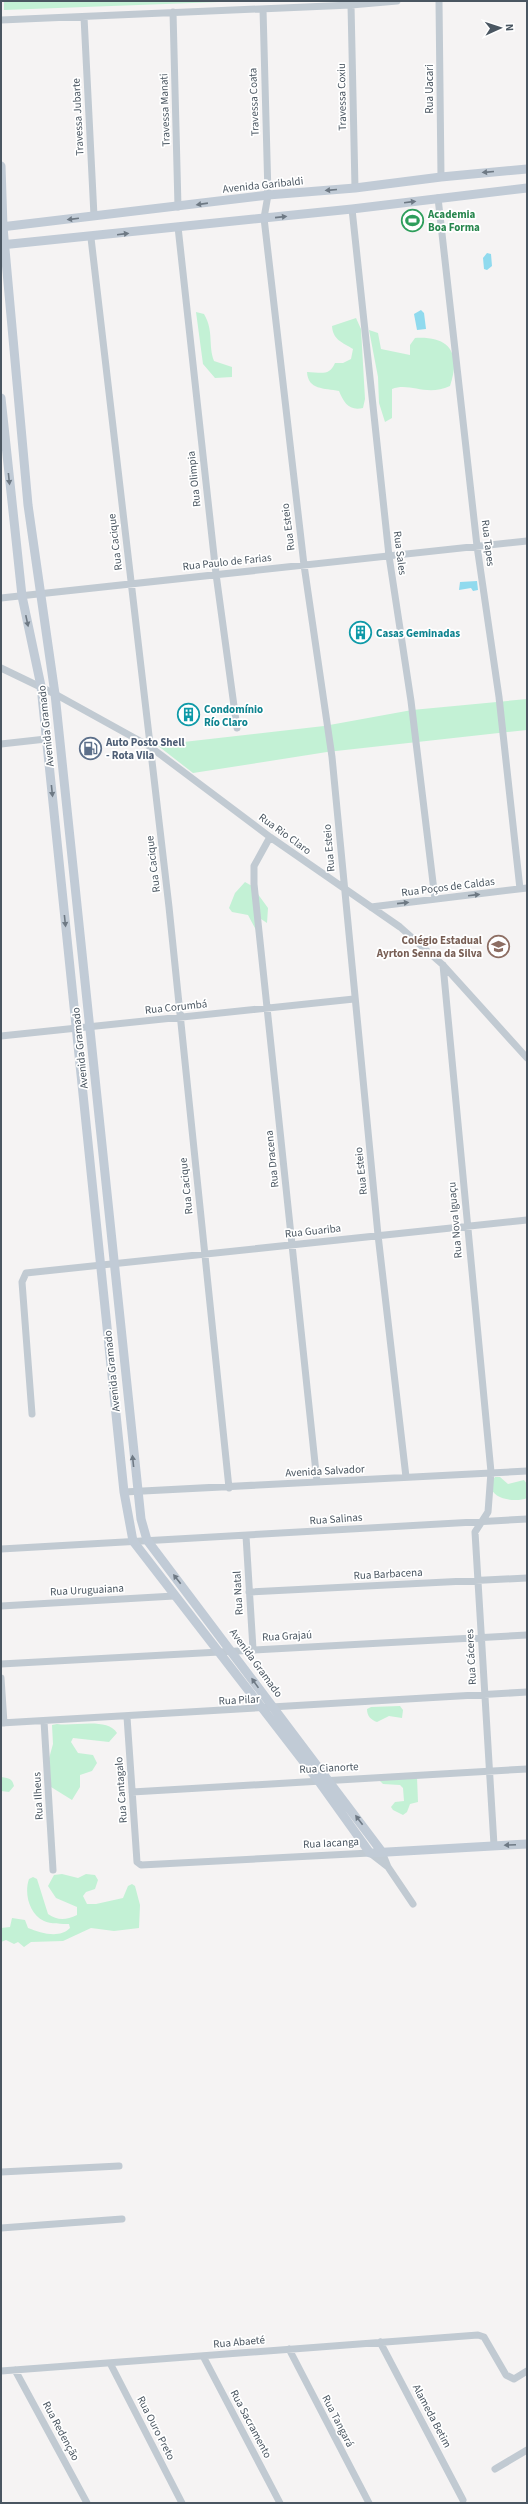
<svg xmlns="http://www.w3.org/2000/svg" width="528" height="2504" font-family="'Source Sans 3',sans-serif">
	<rect width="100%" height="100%" fill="#f5f3f3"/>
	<!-- green -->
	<path fill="#c3f1d5" d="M4,1H246L4,10Z
		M196,312L204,314C214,331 208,345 214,361L232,367V377L215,378L203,364Z
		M356,318L361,329L365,399L363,408C349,411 344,403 339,391C324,388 308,390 307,372C320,372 329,377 335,363H343L351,359L353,349C342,342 333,340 332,326Z
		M369,330L378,333L381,349L410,355V345L415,338C450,336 461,353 450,386C426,397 410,382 392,389V418L385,422L379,403L378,377Z
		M527,699V730L327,752L193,773L157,745L324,726L412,710Z
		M245,882L252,886L268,908L267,923L261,919L258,921L256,930L248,915L232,912L229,908L235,893Z
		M495,1477H500L508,1484L524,1480L527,1484V1498C514,1504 480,1497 495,1477Z
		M400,1706L403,1710L402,1718L389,1716L377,1722C371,1720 367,1716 367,1709L371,1707Z
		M57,1724C73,1727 107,1717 117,1733L109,1742L73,1738L71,1742L78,1753L93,1755L97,1763L92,1771L80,1775V1787L72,1800L51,1787L48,1762L53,1744L52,1725Z
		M1,1777C8,1778 12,1778 14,1786L9,1792L1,1791Z
		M417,1777L418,1802L410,1804L407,1812L403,1815L393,1810L391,1807L395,1802L404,1801L403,1788L400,1785L383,1784L379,1780Z
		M62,1874L78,1878L86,1874L95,1875L98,1880L95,1889L86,1892L83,1896L87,1904H96L123,1898L128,1886L132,1884L135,1886L140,1905L139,1928L114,1931L91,1928L63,1941L31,1942L24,1947L18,1942L14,1944L6,1940L1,1942V1928L10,1927L12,1918L25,1920L28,1928C41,1933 59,1939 70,1928L69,1924C63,1924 50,1924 44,1921C29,1914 24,1893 29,1879L33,1877L37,1879L48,1914C58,1921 66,1920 77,1915V1907L56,1898L48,1886L54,1875Z"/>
	<!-- water -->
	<path fill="#90daee" d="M487,253L491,254L492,266L487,270L484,269L483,258Z
		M421,310L424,313L426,329L417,330L414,314Z
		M477,581L478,590L473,591L471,588L459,590L460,582Z"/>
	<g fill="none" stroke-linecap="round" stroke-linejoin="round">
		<!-- street -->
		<path stroke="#c1cad2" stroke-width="7" d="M439,1L441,177
			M351,5L355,188
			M263,9L268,195L264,218L304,565L332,757L378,1235L406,1477
			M173,12L178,207
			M84,17L94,216
			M1,20L351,5L397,1
			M438,198L477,546L499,697L520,889
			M352,209L389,556L411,701L435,899
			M178,227L216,574L237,728
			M91,238L169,907L229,1488
			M1,598L527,541
			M1,668L55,694L149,746L270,837L400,927L443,965L527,1058
			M1,744L46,739
			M270,837L254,866V884L317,1482
			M371,907L527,888
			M443,965L491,1472L488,1512L475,1532L494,1845
			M1,1036L354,999
			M32,1414L22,1282L26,1273L527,1220
			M124,1492L527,1471
			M246,1536L253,1649
			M1,1549L527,1519
			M249,1592L527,1578
			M1,1606L174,1596
			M1,1664L527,1635
			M1,1678L4,1723
			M127,1717L137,1862L141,1865L370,1853L388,1867
			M44,1721L53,1870
			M1,1723L527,1692
			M132,1792L527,1769
			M382,1852L388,1867L413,1904
			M1,2172L119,2166
			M1,2228L122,2219
			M380,2342L463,2500
			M289,2349L369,2503
			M203,2356L280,2503
			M110,2363L182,2503
			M15,2370L87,2503
			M1,2371L478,2335L484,2337L506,2375L514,2379L527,2371
			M495,2469L527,2450"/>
		<!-- secondary -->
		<path stroke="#c1cbd6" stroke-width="9" d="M1,166L3,227L28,505L55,694L141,1519L147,1540L382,1852
			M1,227L268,195L355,188L441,177L527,169
			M1,245L352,209L527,188
			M1,398L22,596L41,686L124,1492L133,1541L317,1779L370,1853L527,1844"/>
	</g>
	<!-- one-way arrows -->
	<defs><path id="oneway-solid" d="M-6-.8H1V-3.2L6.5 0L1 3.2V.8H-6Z"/></defs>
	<g fill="#6e7984">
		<use href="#oneway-solid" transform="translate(488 172) rotate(175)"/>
		<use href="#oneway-solid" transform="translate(331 190) rotate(175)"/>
		<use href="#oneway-solid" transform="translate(410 202) rotate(-7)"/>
		<use href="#oneway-solid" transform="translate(202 204) rotate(172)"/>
		<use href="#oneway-solid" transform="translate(281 217) rotate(-6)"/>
		<use href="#oneway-solid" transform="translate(73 219) rotate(173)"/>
		<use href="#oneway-solid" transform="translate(123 234) rotate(-7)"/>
		<use href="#oneway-solid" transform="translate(9 479) rotate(84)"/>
		<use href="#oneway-solid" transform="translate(27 621) rotate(78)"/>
		<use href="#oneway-solid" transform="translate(52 791) rotate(84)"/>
		<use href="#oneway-solid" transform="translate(65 921) rotate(84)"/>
		<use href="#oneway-solid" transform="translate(133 1461) rotate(-96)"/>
		<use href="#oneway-solid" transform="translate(177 1579) rotate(-128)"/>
		<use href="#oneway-solid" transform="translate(255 1683) rotate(-125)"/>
		<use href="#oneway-solid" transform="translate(359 1820) rotate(-127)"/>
		<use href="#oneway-solid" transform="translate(510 1845) rotate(177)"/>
	</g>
	<g fill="#6e7983">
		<use href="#oneway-solid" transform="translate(474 895) rotate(-7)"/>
		<use href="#oneway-solid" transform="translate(403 903) rotate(-6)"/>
	</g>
	<!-- icons -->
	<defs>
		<symbol id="stadium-ring" viewBox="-11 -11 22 22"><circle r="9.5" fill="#fff" stroke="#2e9e5b" stroke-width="1.5"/><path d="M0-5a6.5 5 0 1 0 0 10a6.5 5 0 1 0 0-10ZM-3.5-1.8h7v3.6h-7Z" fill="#2e9e5b"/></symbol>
		<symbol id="building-ring" viewBox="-11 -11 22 22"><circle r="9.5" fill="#fff" stroke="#0f9aa8" stroke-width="1.5"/><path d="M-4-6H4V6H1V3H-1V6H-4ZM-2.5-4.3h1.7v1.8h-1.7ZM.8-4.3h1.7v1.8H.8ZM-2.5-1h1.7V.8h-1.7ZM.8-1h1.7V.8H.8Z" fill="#0f9aa8"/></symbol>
		<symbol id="fuel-ring" viewBox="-11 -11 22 22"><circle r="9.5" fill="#fff" stroke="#5c6f8a" stroke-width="1.5"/><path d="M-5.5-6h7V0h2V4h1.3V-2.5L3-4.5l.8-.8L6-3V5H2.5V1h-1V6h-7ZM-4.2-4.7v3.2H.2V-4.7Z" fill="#5c6f8a"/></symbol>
		<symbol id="school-ring" viewBox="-11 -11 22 22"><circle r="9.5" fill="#fff" stroke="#8d6e63" stroke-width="1.5"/><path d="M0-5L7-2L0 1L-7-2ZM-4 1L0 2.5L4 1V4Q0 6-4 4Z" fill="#8d6e63"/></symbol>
	</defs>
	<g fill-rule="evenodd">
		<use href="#stadium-ring" x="400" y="208" width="25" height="25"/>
		<use href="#building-ring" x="348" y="620" width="25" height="25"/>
		<use href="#building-ring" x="176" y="702" width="25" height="25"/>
		<use href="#fuel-ring" x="78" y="736" width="25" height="25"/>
		<use href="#school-ring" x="486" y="934" width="25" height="25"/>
	</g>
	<g text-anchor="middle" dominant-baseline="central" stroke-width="3.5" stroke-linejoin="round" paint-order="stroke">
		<!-- street labels -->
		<g font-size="11" fill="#4a5661" stroke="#fff">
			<text transform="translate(429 89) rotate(-90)">Rua Uacari</text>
			<text transform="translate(342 97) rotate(-91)">Travessa Coxiu</text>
			<text transform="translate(254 102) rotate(-92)">Travessa Coata</text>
			<text transform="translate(165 110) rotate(-92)">Travessa Manati</text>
			<text transform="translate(78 117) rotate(-93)">Travessa Jubarte</text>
			<text transform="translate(263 185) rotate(-6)">Avenida Garibaldi</text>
			<text transform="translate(194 479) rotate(-96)">Rua Olimpia</text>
			<text transform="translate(288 527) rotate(-97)">Rua Esteio</text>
			<text transform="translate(115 542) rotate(-97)">Rua Cacique</text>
			<text transform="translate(488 543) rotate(83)">Rua Tapes</text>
			<text transform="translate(400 553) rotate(83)">Rua Sales</text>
			<text transform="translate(227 562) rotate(-6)">Rua Paulo de Farias</text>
			<text transform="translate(46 726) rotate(-96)">Avenida Gramado</text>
			<text transform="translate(285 834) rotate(36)">Rua Rio Claro</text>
			<text transform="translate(329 848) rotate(-95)">Rua Esteio</text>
			<text transform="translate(153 864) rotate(-97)">Rua Cacique</text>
			<text transform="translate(448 887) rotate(-7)">Rua Poços de Caldas</text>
			<text transform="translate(176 1007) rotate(-6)">Rua Corumbá</text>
			<text transform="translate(80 1048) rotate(-96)">Avenida Gramado</text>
			<text transform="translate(272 1159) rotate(-96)">Rua Dracena</text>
			<text transform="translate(361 1171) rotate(-96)">Rua Esteio</text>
			<text transform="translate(186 1186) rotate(-96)">Rua Cacique</text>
			<text transform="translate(455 1220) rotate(-95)">Rua Nova Iguaçu</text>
			<text transform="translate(313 1231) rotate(-6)">Rua Guariba</text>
			<text transform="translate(112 1371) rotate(-96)">Avenida Gramado</text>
			<text transform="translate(325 1471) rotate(-3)">Avenida Salvador</text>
			<text transform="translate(336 1519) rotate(-4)">Rua Salinas</text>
			<text transform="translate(388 1574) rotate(-3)">Rua Barbacena</text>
			<text transform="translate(87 1590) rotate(-3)">Rua Uruguaiana</text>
			<text transform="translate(238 1593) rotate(-93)">Rua Natal</text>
			<text transform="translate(287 1636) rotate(-3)">Rua Grajaú</text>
			<text transform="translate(471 1657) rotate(-93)">Rua Cáceres</text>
			<text transform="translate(256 1663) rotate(54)">Avenida Gramado</text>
			<text transform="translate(239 1700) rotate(-3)">Rua Pilar</text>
			<text transform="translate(329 1768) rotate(-3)">Rua Cianorte</text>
			<text transform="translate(121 1790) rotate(-94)">Rua Cantagalo</text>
			<text transform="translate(38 1796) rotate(-93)">Rua Ilheus</text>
			<text transform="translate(331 1843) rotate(-3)">Rua Iacanga</text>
			<text transform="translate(239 2342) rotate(-5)">Rua Abaeté</text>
			<text transform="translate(432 2416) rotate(62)">Alameda Betim</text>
			<text transform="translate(338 2421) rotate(63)">Rua Tangará</text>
			<text transform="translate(251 2424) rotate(62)">Rua Sacramento</text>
			<text transform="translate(156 2428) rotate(63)">Rua Ouro Preto</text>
			<text transform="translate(61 2431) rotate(62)">Rua Redenção</text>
		</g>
		<!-- leisure labels -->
		<g font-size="11" font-weight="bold" fill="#27864d" stroke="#fff" text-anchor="start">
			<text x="428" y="214">Academia<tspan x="428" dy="13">Boa Forma</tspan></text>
		</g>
		<!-- culture labels -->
		<g font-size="11" font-weight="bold" fill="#0d838f" stroke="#fff" text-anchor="start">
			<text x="376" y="633">Casas Geminadas</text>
			<text x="204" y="709">Condomínio<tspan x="204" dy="13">Río Claro</tspan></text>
		</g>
		<!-- service labels -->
		<g font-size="11" font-weight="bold" fill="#4e5e75" stroke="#fff" text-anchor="start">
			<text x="106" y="742">Auto Posto Shell<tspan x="106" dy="13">- Rota Vila</tspan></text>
		</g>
		<!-- education labels -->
		<g font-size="11" font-weight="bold" fill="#785e54" stroke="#fff" text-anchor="end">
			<text x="482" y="940">Colégio Estadual<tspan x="482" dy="13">Ayrton Senna da Silva</tspan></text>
		</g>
	</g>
	<!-- border -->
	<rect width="528" height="2504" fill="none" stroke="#4a5661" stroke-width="4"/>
	<!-- north arrow -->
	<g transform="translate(500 28) rotate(87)" stroke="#ffffff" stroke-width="3" paint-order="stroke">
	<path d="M0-3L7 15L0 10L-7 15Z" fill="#4a5661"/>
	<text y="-6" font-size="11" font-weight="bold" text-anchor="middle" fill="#4a5661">N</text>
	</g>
</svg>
